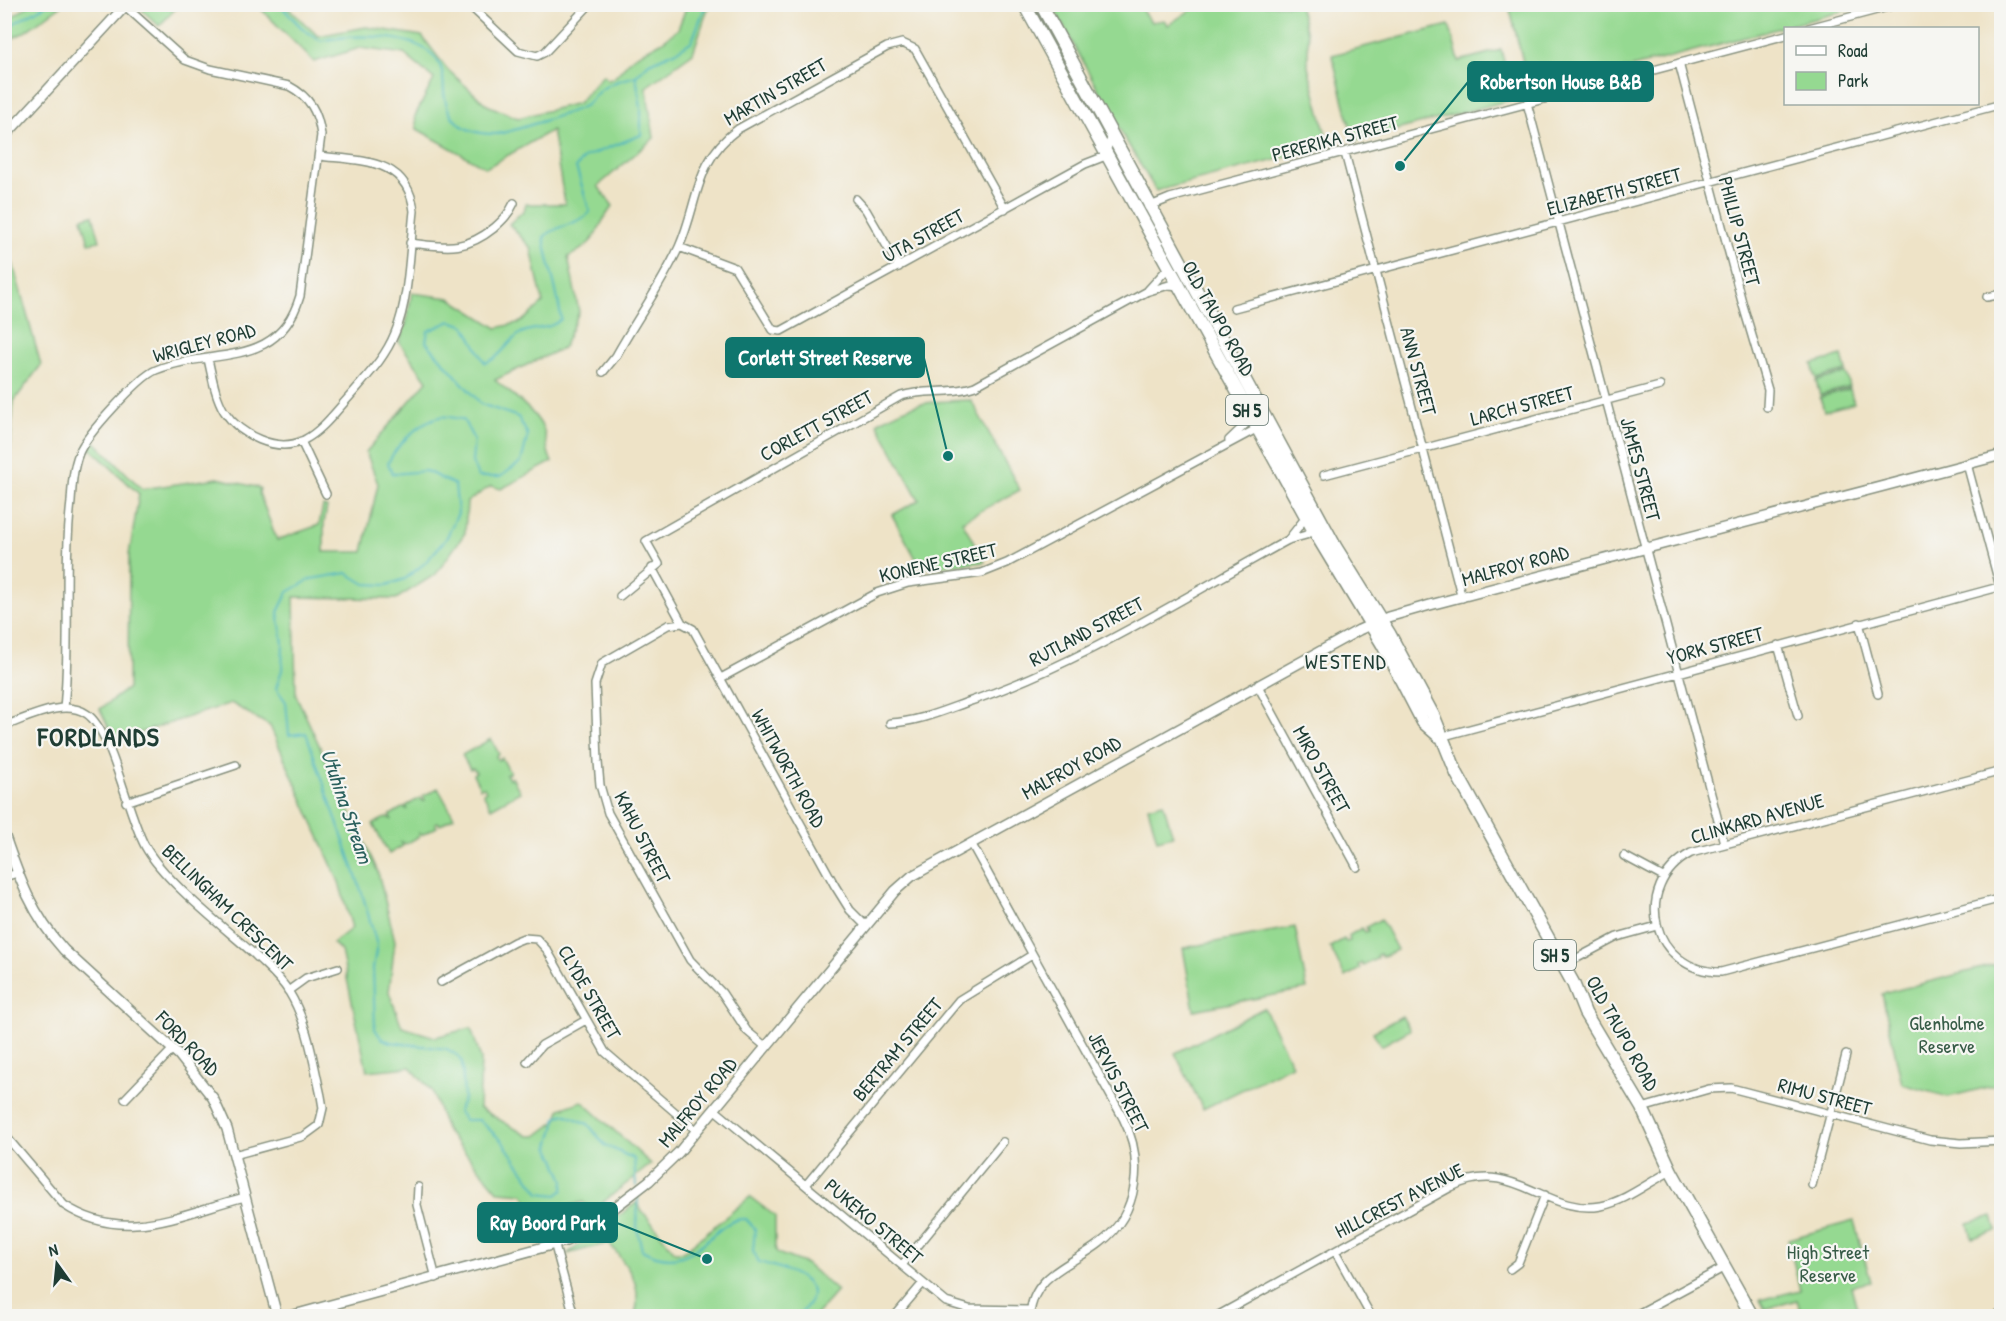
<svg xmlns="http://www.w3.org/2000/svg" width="2006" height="1321" font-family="'Patrick Hand',sans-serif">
	<rect width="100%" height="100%" fill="#f6f6f2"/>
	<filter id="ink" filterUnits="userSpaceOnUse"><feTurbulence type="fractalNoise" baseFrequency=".0167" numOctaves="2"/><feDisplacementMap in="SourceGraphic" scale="12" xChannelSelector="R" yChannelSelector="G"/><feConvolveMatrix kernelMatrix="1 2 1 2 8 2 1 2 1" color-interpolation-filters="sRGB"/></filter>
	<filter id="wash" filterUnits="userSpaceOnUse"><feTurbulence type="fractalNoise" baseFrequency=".008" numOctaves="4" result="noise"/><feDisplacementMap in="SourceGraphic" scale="24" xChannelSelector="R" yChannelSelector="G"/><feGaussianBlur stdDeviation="1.35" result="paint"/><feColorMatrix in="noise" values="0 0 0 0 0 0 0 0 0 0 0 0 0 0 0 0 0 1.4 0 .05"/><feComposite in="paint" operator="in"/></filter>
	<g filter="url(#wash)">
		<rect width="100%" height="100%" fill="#eee3c7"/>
		<!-- green -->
		<path fill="#95d991" stroke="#5a8b62" stroke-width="1.5" d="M31,4L62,5L23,33L5,42V22Z
			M1531,4H1867V5L1531,94L1510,10Z
			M142,5V4L179,5L159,26L142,10Z
			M257,5H285L318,36L366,27L422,36L447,69L487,105L518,118L578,103L603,75L608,80L614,78L633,57L663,41L678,29L687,5H709L693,53L646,87L654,138L598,186L613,206C592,231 603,239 568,257L579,312L563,348L495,380C511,394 531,407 542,426C547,434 545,449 552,462L501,489L491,486L467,502L465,533L436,574L396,599L294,597L296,695L378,872L395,941L389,992L402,1027L435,1037L471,1028L481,1059L479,1108L528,1136H536L557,1120L560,1109L582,1101L651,1164L592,1211L583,1202C561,1208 536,1218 523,1194L499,1192L446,1130L432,1091L410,1067L367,1071L341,951L333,943L352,928L339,882L270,726L231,703L115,741L100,709L128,688L129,555L139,494L90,448L93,440L142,489L218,478L260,488L259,493L277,540L319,525L323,506L327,507L324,523V552H363L378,484L366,452L427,381L399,342L406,324L412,293L450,298L497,328L521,322L543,303L531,248L509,224L524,210L526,204H565L552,130L486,168L417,129L415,116L434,79L404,54L360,48L314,62Z
			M1052,5H1143V12L1151,22L1164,20L1168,25L1198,5H1299L1308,37V67L1329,146L1156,191L1125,139Z
			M1449,25L1459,61L1501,50L1514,99L1354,141L1332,55Z
			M93,215L100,241L89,243L82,218Z
			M5,256L13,264L41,365L14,401L5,512Z
			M1842,356L1846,371L1816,379L1812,364Z
			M1846,373L1850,387L1820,395L1816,381Z
			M1850,389L1854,403L1824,411L1820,397Z
			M971,400L1020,490L962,521L985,562L921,568L892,515L919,500L877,423C917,400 927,402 971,400Z
			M491,739L499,754L496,756L498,760L502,758L510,773L506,774L509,779L512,777L520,792L491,808L483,793L486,791L484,787L480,788L473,774L476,772L473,768L470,769L462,755Z
			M438,788L454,817L440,825L438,822L435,823L437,827L422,835L419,833L420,836L406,844L401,842L403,846L389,854L373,824L387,817L391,819L390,815L404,807L408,810L406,806L420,798L423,801L425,800L423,796Z
			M1163,803L1173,836L1157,840L1148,807Z
			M1381,919L1397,950L1382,957L1380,954L1377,955L1378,958L1363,966L1362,963L1358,965L1360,969L1345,977L1330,947L1344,939L1346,942L1350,941L1348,936L1362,928L1365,932L1368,931L1366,927Z
			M1295,927L1307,989L1194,1010L1183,948Z
			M2001,963V1084L1948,1097L1902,1084L1882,994Z
			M1264,1008L1292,1065L1203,1109L1175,1053Z
			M1402,1016L1410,1030L1381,1046L1373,1032Z
			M750,1197L775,1216V1247L777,1253L806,1264L837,1291L815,1316H635C643,1282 629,1269 609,1243L567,1254L636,1203L675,1252H683Z
			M1993,1216L1997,1231L1972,1238L1968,1223Z
			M1854,1221L1871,1282L1851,1286L1859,1316H1834L1830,1307L1801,1313L1797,1300L1765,1309L1760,1300L1800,1290L1788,1239Z"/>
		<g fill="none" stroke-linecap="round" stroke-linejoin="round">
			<!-- stream -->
			<path stroke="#43b2bd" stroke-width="2" d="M161,4L167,8L171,4
				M279,4L304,30L321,41C351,34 417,32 437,60C446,73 442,85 445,99C450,125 470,134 495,134C505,134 577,111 586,105C592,100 596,93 602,89C612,82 624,79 636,76
				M4,29L48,4
				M4,394V408
				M636,1186L634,1159L605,1145L588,1124L565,1114L557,1117L549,1146L564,1180L563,1190L557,1195L539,1193L502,1141L479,1120H465L458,1111L464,1099L462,1062L458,1056L447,1049L390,1042L381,1038L375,1029L373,968L377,945L362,893L306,733L289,735L286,702L276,688L282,670L283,643L278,612L288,592L311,579L347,573L365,584L387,585L405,579L425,563L446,539L458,513L455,485L426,471L392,474L388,463C396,446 421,420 440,417C446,415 456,419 463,419L474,440L472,462L478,477H500L521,462L528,435L518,417L481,404L426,342L428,331L451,321L465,326L485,363C500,359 508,341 521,333C534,326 550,331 561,319C558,291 548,265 544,237C557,224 577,226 590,212L576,167L585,157L641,135V108L636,76L649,63L677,51L692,41L706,4
				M638,1194L637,1228L642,1250C697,1280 712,1216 746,1219L755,1229L753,1251L759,1262C785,1269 838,1283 797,1316"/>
		</g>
	</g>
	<g filter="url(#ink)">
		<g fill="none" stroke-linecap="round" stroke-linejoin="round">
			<defs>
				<path id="street" d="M468,4L518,51L537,56L545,52L590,4
					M1809,28L1899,4
					M1679,63L1742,302L1768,390L1767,407
					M1527,103L1724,843
					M1345,153L1462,598
					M856,199L866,210L899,267
					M1148,207L1170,198L1786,35
					M410,243C446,247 464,252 494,228C503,220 509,214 514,203
					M679,247L735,268L773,330L781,331L1085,164L1103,157L1112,137
					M1148,290L1169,267
					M1987,297L2002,294
					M1234,308L2002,104
					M208,359C212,376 215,396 224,411C240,435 277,454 304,440C323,430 336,411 350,396C367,376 385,358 395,333C409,302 410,246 414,211C408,158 361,161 319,156
					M603,372L616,356C636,320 662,284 679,247C699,202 694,161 738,129L887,47L902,43L915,49L1005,209
					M1229,440L1252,418
					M301,441L326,494
					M1967,464L2002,594
					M1324,475L1660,386
					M1288,540L1306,517
					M652,568L682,623
					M620,596L659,564L646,541L901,396C925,388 951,395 975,386L1146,292L1169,285L1179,286
					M1859,623L1878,694
					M1778,645L1798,716
					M721,678L877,593L908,583L982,573L1007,563L1258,428
					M1258,686L1357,867
					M64,708C71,640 63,570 71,502C72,486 73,468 79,453C86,435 139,377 156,370C211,347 278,371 300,296L321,135C318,112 310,97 289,86L210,69L185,60L125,6
					M890,723C916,722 940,712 965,703C1079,665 1182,598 1288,540L1306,535L1315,527
					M4,726C28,718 64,698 87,714C112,731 128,816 145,846C164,881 224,927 255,955C267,967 280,977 289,992C308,1023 313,1061 321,1096L323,1108L319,1125L304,1136L234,1155
					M1440,737L1999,587
					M2002,771L1691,853C1630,886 1652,972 1721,972L2002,898
					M126,802L236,765
					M971,843L1123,1118C1144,1159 1140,1213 1100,1243C1072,1265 1032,1274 1030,1316
					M1624,856L1663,877
					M4,877L18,873
					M1564,965L1617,937L1657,926
					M441,982L514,942L524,938L537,939L547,950L605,1052L697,1131
					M288,991L306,978L338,968
					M766,1047L747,1031L722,993L690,960L608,813L600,785L598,762L595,684L602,663L668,625L682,623L693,629L835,886L850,910L866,926
					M527,1062L542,1045L586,1020
					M125,1099L173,1049
					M1642,1108L1709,1089L1731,1088L1930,1140L1961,1143L2002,1141
					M715,1110L946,1302L969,1309L1030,1310
					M4,1134L64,1205C125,1245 181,1213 245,1197
					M806,1185L959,1000L1032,955
					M1812,1185L1846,1055
					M418,1187L417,1205L436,1278
					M555,1246L574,1316
					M1335,1251L1371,1316
					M902,1265L1003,1142
					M1510,1269L1518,1263L1545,1195
					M333,1305L336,1316
					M895,1316L923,1283
					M1217,1316L1451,1187C1514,1156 1545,1216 1601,1206C1626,1201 1649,1182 1671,1171
					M1634,1316L1723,1268
					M1994,1316L2002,1314"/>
				<path id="secondary" d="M4,137L127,4
					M4,834C19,878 32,915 64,950L179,1055L213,1098L227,1129L277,1316
					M290,1316L566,1241L583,1232L649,1181L679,1152L895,891L912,876L1359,630L1388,617L1430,605L2002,455"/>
				<path id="highway" d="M1024,4L1313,529L1383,645L1423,722L1439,736
					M1041,4L1336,548L1390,635L1434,717L1457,774L1573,983L1585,1013L1642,1108L1671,1171L1752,1316"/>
			</defs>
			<!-- street casing -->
			<use href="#street" stroke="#86907e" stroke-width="10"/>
			<!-- secondary casing -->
			<use href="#secondary" stroke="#86907e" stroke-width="12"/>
			<!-- highway casing -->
			<use href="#highway" stroke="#86907e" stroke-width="15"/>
			<!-- street -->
			<use href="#street" stroke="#fff" stroke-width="7"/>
			<!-- secondary -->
			<use href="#secondary" stroke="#fff" stroke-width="9"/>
			<!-- highway -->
			<use href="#highway" stroke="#fff" stroke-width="12"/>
		</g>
	</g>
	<g text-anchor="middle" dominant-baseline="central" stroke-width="4.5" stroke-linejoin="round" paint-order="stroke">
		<!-- shield labels -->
		<g fill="#f6f6f2" stroke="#60746d" stroke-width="1.5">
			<rect x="1226" y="395" width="42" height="30" rx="4.5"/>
			<rect x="1534" y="940" width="42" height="30" rx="4.5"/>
		</g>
		<g font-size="18" font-weight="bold" fill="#1f3d34">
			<text x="1247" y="410">SH 5</text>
			<text x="1555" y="955">SH 5</text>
		</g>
		<!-- street labels -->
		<g font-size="20" fill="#1f3d34" stroke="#f6f6f2">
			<text transform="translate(775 91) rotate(-30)">MARTIN STREET</text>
			<text transform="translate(1335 138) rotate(-15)">PERERIKA STREET</text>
			<text transform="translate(1614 191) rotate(-15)">ELIZABETH STREET</text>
			<text transform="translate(1740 231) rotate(75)">PHILLIP STREET</text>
			<text transform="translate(923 235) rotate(-29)">UTA STREET</text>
			<text transform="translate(1219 318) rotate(61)">OLD TAUPO ROAD</text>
			<text transform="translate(204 342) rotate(-15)">WRIGLEY ROAD</text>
			<text transform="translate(1419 371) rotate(75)">ANN STREET</text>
			<text transform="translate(1522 405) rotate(-15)">LARCH STREET</text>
			<text transform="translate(816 425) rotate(-29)">CORLETT STREET</text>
			<text transform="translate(1641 469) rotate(75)">JAMES STREET</text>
			<text transform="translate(938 562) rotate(-13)">KONENE STREET</text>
			<text transform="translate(1515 565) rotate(-15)">MALFROY ROAD</text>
			<text transform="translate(1086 631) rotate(-28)">RUTLAND STREET</text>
			<text transform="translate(1715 645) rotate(-15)">YORK STREET</text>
			<text transform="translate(1071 767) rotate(-29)">MALFROY ROAD</text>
			<text transform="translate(789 768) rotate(61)">WHITWORTH ROAD</text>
			<text transform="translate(1322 769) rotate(61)">MIRO STREET</text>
			<text transform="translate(1757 818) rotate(-16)">CLINKARD AVENUE</text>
			<text transform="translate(643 837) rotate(63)">KAHU STREET</text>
			<text transform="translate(228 907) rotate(44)">BELLINGHAM CRESCENT</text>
			<text transform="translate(590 992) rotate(60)">CLYDE STREET</text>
			<text transform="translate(1623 1033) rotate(61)">OLD TAUPO ROAD</text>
			<text transform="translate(188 1043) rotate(46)">FORD ROAD</text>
			<text transform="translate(897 1049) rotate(-50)">BERTRAM STREET</text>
			<text transform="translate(1119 1082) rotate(63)">JERVIS STREET</text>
			<text transform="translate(1825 1096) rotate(15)">RIMU STREET</text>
			<text transform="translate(697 1102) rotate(-50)">MALFROY ROAD</text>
			<text transform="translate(1399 1200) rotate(-27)">HILLCREST AVENUE</text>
			<text transform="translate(874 1221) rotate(40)">PUKEKO STREET</text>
		</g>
		<!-- park labels -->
		<g font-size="20" fill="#375c47" stroke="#f6f6f2">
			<text x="1947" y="1022">Glenholme<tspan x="1947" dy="23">Reserve</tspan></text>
			<text x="1828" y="1251">High Street<tspan x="1828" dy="23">Reserve</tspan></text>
		</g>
		<!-- neighbourhood labels -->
		<g font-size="21" letter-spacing="1.5" fill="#1f3d34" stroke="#f6f6f2">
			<text x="1346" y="661">WESTEND</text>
		</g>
		<!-- water labels -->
		<g font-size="21" font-style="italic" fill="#2a605d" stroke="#f6f6f2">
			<text transform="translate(347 806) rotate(71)">Utuhina Stream</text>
		</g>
		<!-- district labels -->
		<g font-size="26" font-weight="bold" letter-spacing="1.5" fill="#1f3d34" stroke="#f6f6f2">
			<text x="99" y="736">FORDLANDS</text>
		</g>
	</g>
	<!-- callouts -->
	<path fill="none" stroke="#0f766e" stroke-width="2" d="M1400 166L1468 82M948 456L924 358M707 1259L617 1223"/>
	<g fill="#0f766e" stroke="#f6f6f2" stroke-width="2">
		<circle cx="1400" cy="166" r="6"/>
		<circle cx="948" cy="456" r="6"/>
		<circle cx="707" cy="1259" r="6"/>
	</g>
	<g fill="#0f766e" stroke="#0f766e" stroke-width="2">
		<rect x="1468" y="62" width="185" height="39" rx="6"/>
		<rect x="726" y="338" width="198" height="39" rx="6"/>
		<rect x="478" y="1203" width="139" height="39" rx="6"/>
	</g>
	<g font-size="21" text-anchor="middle" font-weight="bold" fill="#fff">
		<text x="1561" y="89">Robertson House B&amp;B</text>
		<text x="825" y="365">Corlett Street Reserve</text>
		<text x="548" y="1230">Ray Boord Park</text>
	</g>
	<!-- margin -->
	<rect width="2006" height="1321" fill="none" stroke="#f6f6f2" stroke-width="24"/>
	<!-- legend -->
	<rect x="1784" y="27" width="195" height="78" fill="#f6f6f2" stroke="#a0aca6" stroke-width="1.5"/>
	<rect x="1796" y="46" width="30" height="9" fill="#ffffff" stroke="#a0aca6" stroke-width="1.5"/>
	<text x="1838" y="57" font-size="18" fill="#1f3d34">Road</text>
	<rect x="1796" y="72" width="30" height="18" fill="#95d991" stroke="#a0aca6" stroke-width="1.5"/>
	<text x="1838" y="87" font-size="18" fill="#1f3d34">Park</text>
	<!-- north arrow -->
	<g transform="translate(57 1264) rotate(345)" stroke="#f6f6f2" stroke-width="4.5" paint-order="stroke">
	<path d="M0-4.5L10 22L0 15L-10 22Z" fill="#1f3d34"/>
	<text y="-9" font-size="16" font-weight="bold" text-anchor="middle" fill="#1f3d34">N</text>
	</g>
</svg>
